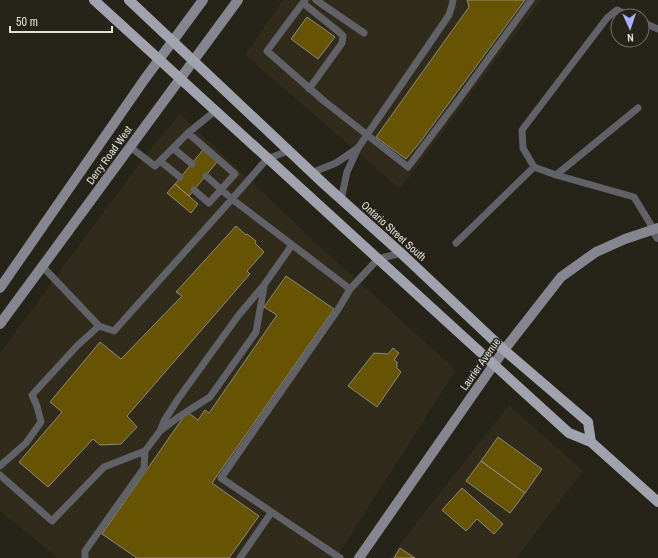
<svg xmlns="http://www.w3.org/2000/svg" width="658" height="558" font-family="'Archivo Narrow',sans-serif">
	<rect width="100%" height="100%" fill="#262319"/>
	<!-- built -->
	<path fill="#302b1a" d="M283,0H541L400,189L245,55Z
		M180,114L313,240L456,370L336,558H58L0,511V353L144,157Z
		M509,405L583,471L516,558H389Z"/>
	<!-- building -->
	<path fill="#665402" stroke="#8e8a7d" d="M467,0H525L421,141L406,159L376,137L469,7Z
		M307,17L335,37L318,59L291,39Z
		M203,150L217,162L189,196L175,184Z
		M175,184L198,204L191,213L167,193Z
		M236,226L246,235L247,234L256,241L255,243L264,252L247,271L250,274L127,416L137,427L121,444L100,445L93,439L48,487L19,462L62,412L50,402L100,342L121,359L182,296L176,292Z
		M286,276L334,309L212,483L259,516L229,558H137L102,534L187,412L198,420L205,410L209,413L277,315L264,307Z
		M393,348L399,353L394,360L397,362V368L401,372L377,407L348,386L374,353L388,354Z
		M498,437L542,469L525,493L481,461Z
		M481,461L525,493L510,513L466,481Z
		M462,488L503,524L494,534L477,519L466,531L442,510Z
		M400,548L415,558H394Z"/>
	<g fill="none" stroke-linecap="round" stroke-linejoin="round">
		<!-- lane -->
		<path stroke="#616268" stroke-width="7" d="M305,0L267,51L324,101L408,167L462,95L531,0
			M316,0L364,33
			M303,3L339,32L343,36L342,43L309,89
			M629,16L617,10L607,18L522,130L523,148L534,167L556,175L634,197L654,230
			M642,22L658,29
			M188,133L235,174L209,203L194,190
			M130,147L155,166L188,133L215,111
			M173,148L192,164
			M160,161L180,177
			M311,173L336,163L358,148
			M556,175L638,108
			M206,176L232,199L267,159L288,151
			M341,200L347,172L358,148L449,15L452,5L453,0
			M456,243L534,167
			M42,266L99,326L114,331L232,199L350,289
			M160,431L180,416L210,397L256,332L264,287
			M0,466L26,443L41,422L37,406L32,395L77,346L99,326
			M0,475L52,521L104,467L145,451L160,431L164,421L178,399L238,316L264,285L292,245
			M85,558V551L144,468L145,451
			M240,558L271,513
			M340,558L221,478L339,308L350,289L378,259L401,253"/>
		<!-- street -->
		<path stroke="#616268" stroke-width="10" d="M654,230L658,237"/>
		<!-- secondary -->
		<path stroke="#85868f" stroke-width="10" d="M0,288L144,80L203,0
			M0,324L238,0
			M359,558L504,350L561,277L596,252L625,239L658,228"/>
		<!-- primary -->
		<path stroke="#a0a2ad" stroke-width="10" d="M94,0L569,433L591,442L658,502
			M129,0L324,184L401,253L504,350L588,422L591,442"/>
	</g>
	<g text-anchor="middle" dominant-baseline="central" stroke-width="3" stroke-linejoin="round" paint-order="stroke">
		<!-- street labels -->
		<g font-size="11" fill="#e3e1da" stroke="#262319">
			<text transform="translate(109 155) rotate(-54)">Derry Road West</text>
			<text transform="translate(394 231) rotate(42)">Ontario Street South</text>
			<text transform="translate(480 364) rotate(-55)">Laurier Avenue</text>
		</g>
	</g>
	<!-- north arrow -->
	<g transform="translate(630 28) rotate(177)"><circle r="19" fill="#262319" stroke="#726f66"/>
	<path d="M0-3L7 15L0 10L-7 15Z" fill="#a7b1fc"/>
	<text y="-6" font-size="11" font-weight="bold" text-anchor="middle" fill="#e3e1da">N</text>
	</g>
	<!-- scale -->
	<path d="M10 26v6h102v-6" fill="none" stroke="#e3e1da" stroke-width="2"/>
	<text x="16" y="26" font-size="12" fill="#e3e1da" stroke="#262319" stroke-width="3" paint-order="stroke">50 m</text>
</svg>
